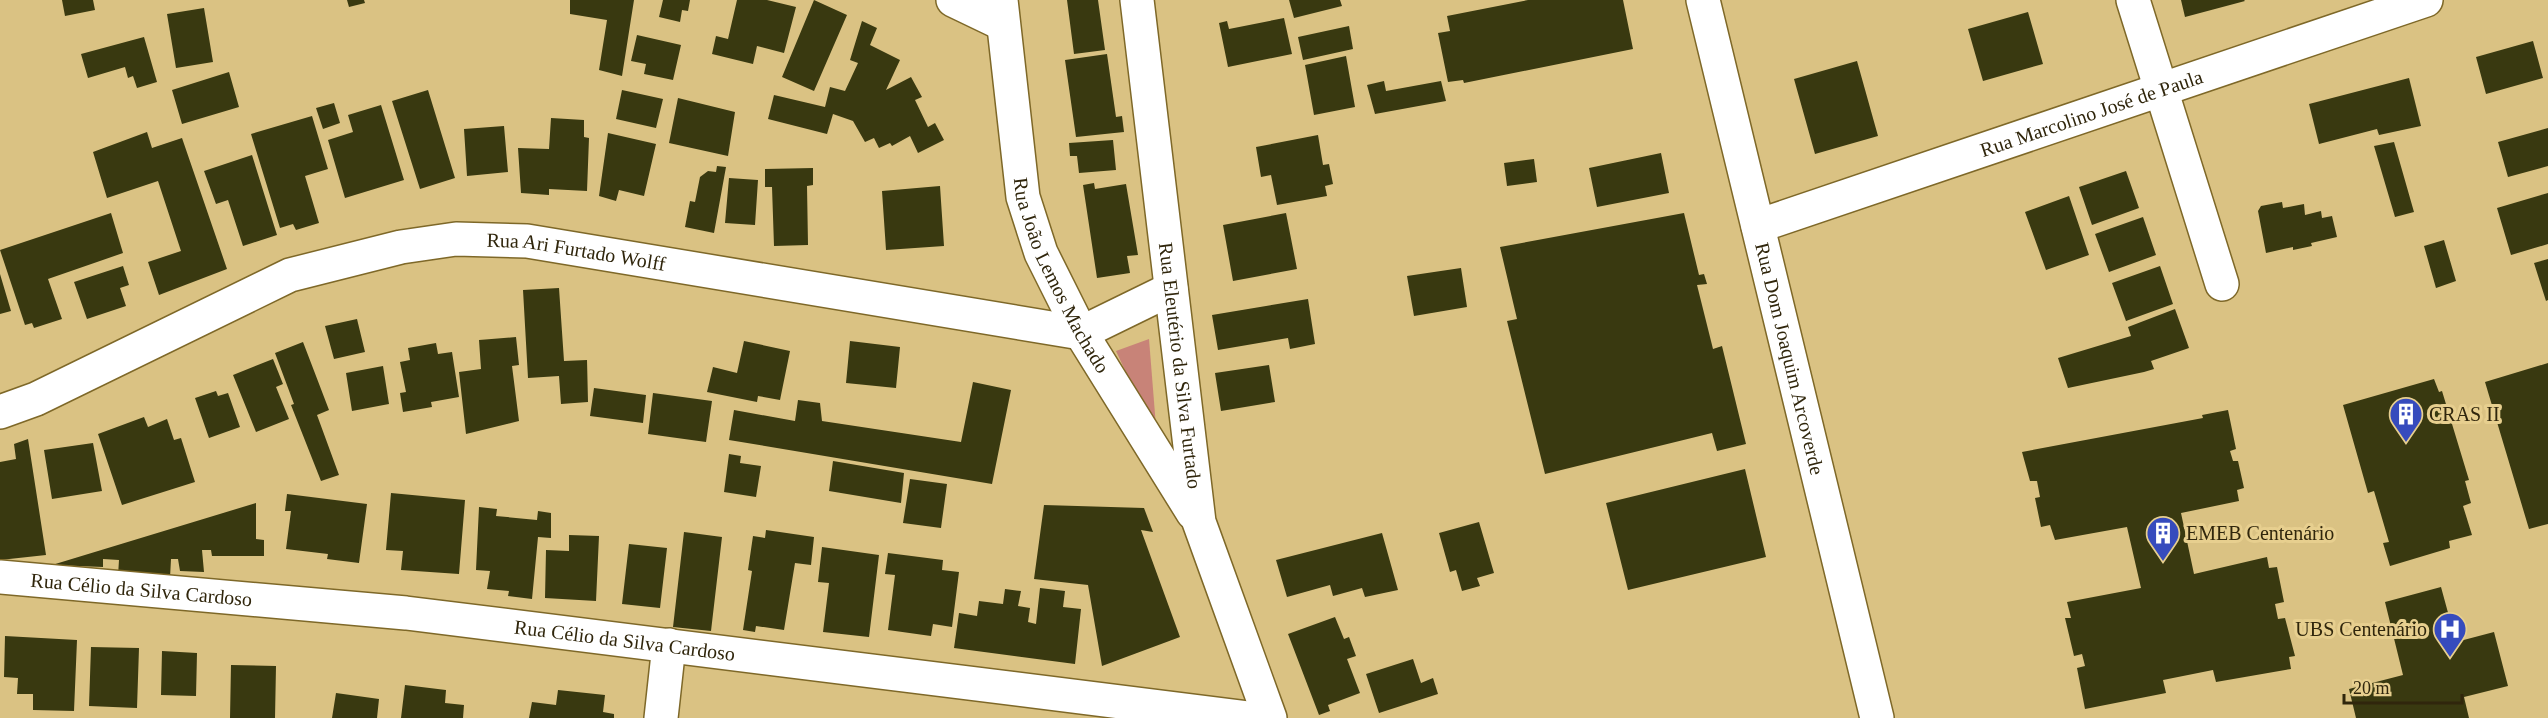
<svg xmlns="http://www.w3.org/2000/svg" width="2548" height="718" font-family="Georgia,serif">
	<rect width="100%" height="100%" fill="#dac283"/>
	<!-- green -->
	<path fill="#c88378" d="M1149,339L1157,439L1116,351Z"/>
	<!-- building -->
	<path fill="#393910" d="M62,0H93L95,10L65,16Z
		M347,0H364L365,3L349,7Z
		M570,0H634L622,76L599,70L607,20L570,14Z
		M663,0H690L688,11L682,10L680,22L659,17Z
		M737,0H767L796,7L784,53L757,46L753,64L712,54L716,36L728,39Z
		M814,0L847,15L814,91L782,77Z
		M1067,0H1098L1105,50L1074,54Z
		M1289,0H1340L1342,6L1294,18Z
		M1528,0H1623L1633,49L1464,83L1463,80L1448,82L1438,33L1450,31L1447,16Z
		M2181,0H2244L2245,1L2185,17Z
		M204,8L213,62L176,68L167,14Z
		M2028,12L2043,64L1983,81L1968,29Z
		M1284,18L1292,54L1228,67L1219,23L1227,21L1229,29Z
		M862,21L877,28L870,45L900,60L886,90L911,77L922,97L915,100L928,127L935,123L944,140L918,153L910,136L892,146L890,143L879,148L874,138L865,142L853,121L833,114L827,134L768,119L774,95L825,107L830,87L845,91L858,63L850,60Z
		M1349,26L1353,49L1303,60L1298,37Z
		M637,35L681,45L673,80L644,74L646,64L631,61Z
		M144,37L157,82L137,88L133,76L128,78L125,67L88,78L81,54Z
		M2533,41L2543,78L2486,94L2476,57Z
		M1107,54L1116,117L1122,116L1124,132L1076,137L1065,60Z
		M1346,56L1355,107L1314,115L1305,65Z
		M1857,61L1878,136L1815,154L1794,79Z
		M229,72L239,107L182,124L172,90Z
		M2409,78L2421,126L2379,135L2377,129L2319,144L2309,104Z
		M1384,81L1386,91L1441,81L1446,101L1375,114L1367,85Z
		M428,90L455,178L420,189L392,101Z
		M622,90L663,99L656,128L616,119Z
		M678,98L735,112L728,156L669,143Z
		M334,103L340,123L323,129L316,108Z
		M381,105L404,180L345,198L328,140L353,132L348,115Z
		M312,116L328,169L305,176L319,223L296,230L293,224L280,228L251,134Z
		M551,118L584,120V137L589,138L587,191L549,189V195L521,193L518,148L549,149Z
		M504,126L508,172L467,176L464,129Z
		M2548,128V166L2508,177L2498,142Z
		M147,132L152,148L182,138L227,269L159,295L148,262L181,251L158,181L107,198L93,152Z
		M608,133L656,144L644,196L619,190L616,201L599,196Z
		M1318,135L1323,165L1329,164L1333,184L1325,186L1327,196L1277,205L1271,175L1261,177L1256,147Z
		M1113,140L1116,170L1079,173L1077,156H1070L1069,143Z
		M2394,142L2414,212L2395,217L2374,146Z
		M1661,153L1669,193L1597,207L1589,168Z
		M252,155L277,235L243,246L228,200L216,204L204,171Z
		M1534,159L1537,182L1507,186L1504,163Z
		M717,166L726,167L714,233L685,227L690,201L695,202L700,177L708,171L716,172Z
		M813,168V185L807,186L808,245L774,246L772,187H765V169Z
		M2126,171L2139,208L2092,225L2079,187Z
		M729,178L758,180L755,225L725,223Z
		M1094,183L1095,189L1126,184L1138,255L1127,256L1130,273L1097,278L1083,185Z
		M940,186L944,246L886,250L882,191Z
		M2548,193V244L2511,255L2497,208Z
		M2069,196L2089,255L2046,270L2025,212Z
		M2282,202L2283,208L2304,204L2305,215L2321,211L2322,218L2332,216L2337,237L2311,243L2312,246L2293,250V247L2266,253L2258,211L2261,206Z
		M111,213L123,253L48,279L62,319L34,328L32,323L25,325L0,250Z
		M1286,213L1297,269L1233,281L1223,225Z
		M1684,213L1699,275L1704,274L1707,284L1697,285L1713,349L1722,346L1746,444L1717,451L1712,433L1545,474L1507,321L1517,319L1500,247Z
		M2143,217L2156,255L2109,272L2095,234Z
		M2444,240L2456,281L2436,288L2424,246Z
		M2548,259V300L2546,301L2534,263Z
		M123,266L129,285L120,288L126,306L87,319L74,282Z
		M2160,266L2173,304L2126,321L2112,283Z
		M1461,268L1467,307L1414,316L1407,276Z
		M0,274L11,311L0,314Z
		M559,288L564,361L587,360L588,402L561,404L559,376L528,378L523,290Z
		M1308,299L1315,344L1290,349L1288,338L1218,350L1212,315Z
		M2175,309L2189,348L2151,361L2154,369L2144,372L2068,388L2058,358L2131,336L2128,327Z
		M357,319L365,352L334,359L325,326Z
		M516,337L519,365L512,366L519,421L466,434L459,372L481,369L479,340Z
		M744,341L790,351L780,400L758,396L757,402L707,392L713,367L737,373Z
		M850,341L900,347L896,388L846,383Z
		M303,342L329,410L317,415L339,475L321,481L291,405L294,404L275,353Z
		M436,343L438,354L452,352L459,397L431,402L432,407L403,412L400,393L406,392L400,362L410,360L408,348Z
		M273,359L283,384L276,387L289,419L256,432L233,375Z
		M2548,363V524L2529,529L2485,382Z
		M1269,365L1275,402L1221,411L1215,373Z
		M383,366L389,404L352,411L346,373Z
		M2434,379L2439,392L2442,391L2469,480L2465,481L2471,503L2463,506L2472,535L2449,541L2450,548L2390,566L2383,543L2389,542L2374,491L2368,493L2343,405Z
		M973,382L1011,390L992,484L729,440L734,410L795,421L798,400L820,403L822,421L961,442Z
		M594,388L646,395L643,423L590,416Z
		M216,391L218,396L228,393L240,427L209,438L195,398Z
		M653,393L712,401L706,442L648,434Z
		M2228,410L2236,449L2230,451L2233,461H2238L2244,488L2237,490L2239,501L2181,513L2194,574L2267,557L2269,568L2277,567L2284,602L2275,604L2278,619L2285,618L2295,656L2289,657L2291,669L2216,682L2213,670L2163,680L2166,693L2085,709L2077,668L2085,666L2082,654L2074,656L2065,618H2071L2067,602L2141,588L2127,527L2055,540L2050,525L2041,527L2035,498L2040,497L2037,481H2030L2022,452L2203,418L2202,415Z
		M144,417L148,427L167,419L174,440L181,438L195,482L122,505L98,434Z
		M28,439L46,555L0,560V462L16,459L14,444Z
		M93,443L102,491L52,499L44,450Z
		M729,454L741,456L740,463L761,466L756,497L724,492Z
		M833,461L904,473L901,503L829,491Z
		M1745,469L1766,557L1628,590L1606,503Z
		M910,479L947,484L941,528L903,523Z
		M391,493L465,500L459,574L401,570L403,551L386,550Z
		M287,494L367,504L359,563L327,559L328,554L286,549L291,511H285Z
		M256,503V539L264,540V556H212L211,550H202L204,572L180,571L178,559H171L170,578L118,576L119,560L103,559V567L52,565Z
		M1044,505L1144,508L1153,532L1141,530L1180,637L1102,666L1088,585L1034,579Z
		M479,507L497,509L496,516L537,520L538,511L551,513V538L538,537L532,599L508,596L509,591L487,589L490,571L476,570Z
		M1479,522L1494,573L1477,578L1480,586L1462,591L1456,570L1450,572L1439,533Z
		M766,530L814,537L811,565L795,563L784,630L756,626L755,632L743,630L752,571L748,570L753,536L765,538Z
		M684,532L722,537L711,631L673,627Z
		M1382,533L1398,590L1365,597L1362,588L1333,596L1330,585L1287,597L1276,560Z
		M569,535L599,536L596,601L545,598L546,550L569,551Z
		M629,544L667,548L660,608L622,604Z
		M822,547L879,555L869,637L823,632L829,583L818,582Z
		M888,553L943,560L942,570L959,572L952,627L933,624L931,636L888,630L895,575L885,574Z
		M2441,587L2456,642L2494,632L2508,686L2464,697L2469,718H2356L2349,689L2403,675L2385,602Z
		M1040,588L1065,591L1063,607L1081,609L1075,664L954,648L959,613L977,616L979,601L1003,604L1005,589L1021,591L1018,606L1030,608L1028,622L1036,624Z
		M1335,617L1344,639L1349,637L1356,656L1347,659L1360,693L1328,705L1330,711L1319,715L1288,634Z
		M5,636L77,640L74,711L33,710V694H17L18,678L4,677Z
		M91,647L139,648L137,708L89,706Z
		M162,651L197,653L196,696L161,695Z
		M1413,659L1421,683L1433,678L1438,694L1379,713L1366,674Z
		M231,665L276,666L275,718H230Z
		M405,685L446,690L445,703L464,705L463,718H401Z
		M558,690L605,695L603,712L614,714V718H529L532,702L556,705Z
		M336,693L379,699L377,718H332Z"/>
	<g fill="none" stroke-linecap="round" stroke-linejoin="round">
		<defs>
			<g id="minor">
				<path d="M953,0L1003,24"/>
				<path id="s1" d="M1001,0L1023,197L1041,253L1081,333L1193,513"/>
				<path id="s2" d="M1137,0L1199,522L1270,718"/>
				<path id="s3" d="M1703,0L1877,718"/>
				<path d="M2133,0L2222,284"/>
				<path id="s4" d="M1758,226L2426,0"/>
				<path id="s5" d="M0,412L36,399L290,275L401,247L456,239L527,241L1081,333L1171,289"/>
				<path id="s6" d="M0,577L406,613L1249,718"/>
				<path d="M661,718L669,645"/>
			</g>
		</defs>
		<!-- minor casing -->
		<use href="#minor" stroke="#7e6828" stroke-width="36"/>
		<!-- minor -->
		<use href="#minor" stroke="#fff" stroke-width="33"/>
	</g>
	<!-- icons -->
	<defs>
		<symbol id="building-pin" viewBox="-11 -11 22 30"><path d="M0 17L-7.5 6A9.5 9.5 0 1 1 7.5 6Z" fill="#364bbd" stroke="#e7cf8f"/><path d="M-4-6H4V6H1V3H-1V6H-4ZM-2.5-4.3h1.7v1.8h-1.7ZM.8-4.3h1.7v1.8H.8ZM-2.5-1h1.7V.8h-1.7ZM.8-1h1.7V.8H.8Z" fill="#fff"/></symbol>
		<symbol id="hospital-pin" viewBox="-11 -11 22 30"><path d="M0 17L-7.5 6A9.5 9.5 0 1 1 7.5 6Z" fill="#364bbd" stroke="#e7cf8f"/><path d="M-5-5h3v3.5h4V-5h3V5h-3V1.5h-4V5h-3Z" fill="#fff"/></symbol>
	</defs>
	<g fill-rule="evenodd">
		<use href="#building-pin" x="2387" y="395" width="38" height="52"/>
		<use href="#building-pin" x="2144" y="514" width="38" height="52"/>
		<use href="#hospital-pin" x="2431" y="610" width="38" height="52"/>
	</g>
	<g text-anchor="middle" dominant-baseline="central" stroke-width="6" stroke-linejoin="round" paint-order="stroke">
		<!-- street labels -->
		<g font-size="20" fill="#30260c" stroke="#e7cf8f">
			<text stroke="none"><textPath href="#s4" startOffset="352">Rua Marcolino José de Paula</textPath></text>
			<text stroke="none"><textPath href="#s5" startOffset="612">Rua Ari Furtado Wolff</textPath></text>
			<text stroke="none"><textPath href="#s1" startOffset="285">Rua João Lemos Machado</textPath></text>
			<text stroke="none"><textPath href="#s3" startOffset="369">Rua Dom Joaquim Arcoverde</textPath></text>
			<text stroke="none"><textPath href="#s2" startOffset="368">Rua Eleutério da Silva Furtado</textPath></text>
			<text stroke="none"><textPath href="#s6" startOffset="142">Rua Célio da Silva Cardoso</textPath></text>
			<text stroke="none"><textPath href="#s6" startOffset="628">Rua Célio da Silva Cardoso</textPath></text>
		</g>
		<!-- poi labels -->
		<g font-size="20" fill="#30260c" stroke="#e7cf8f" text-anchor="start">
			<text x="2429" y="414">CRAS II</text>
			<text x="2186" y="533">EMEB Centenário</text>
			<text x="2427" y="629" text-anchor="end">UBS Centenário</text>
		</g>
	</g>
	<!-- scale -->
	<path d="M2344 694v9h118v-9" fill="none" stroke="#30260c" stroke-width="3"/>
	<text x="2353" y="694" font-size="18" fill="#30260c" stroke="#e7cf8f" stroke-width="4.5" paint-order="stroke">20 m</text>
</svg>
